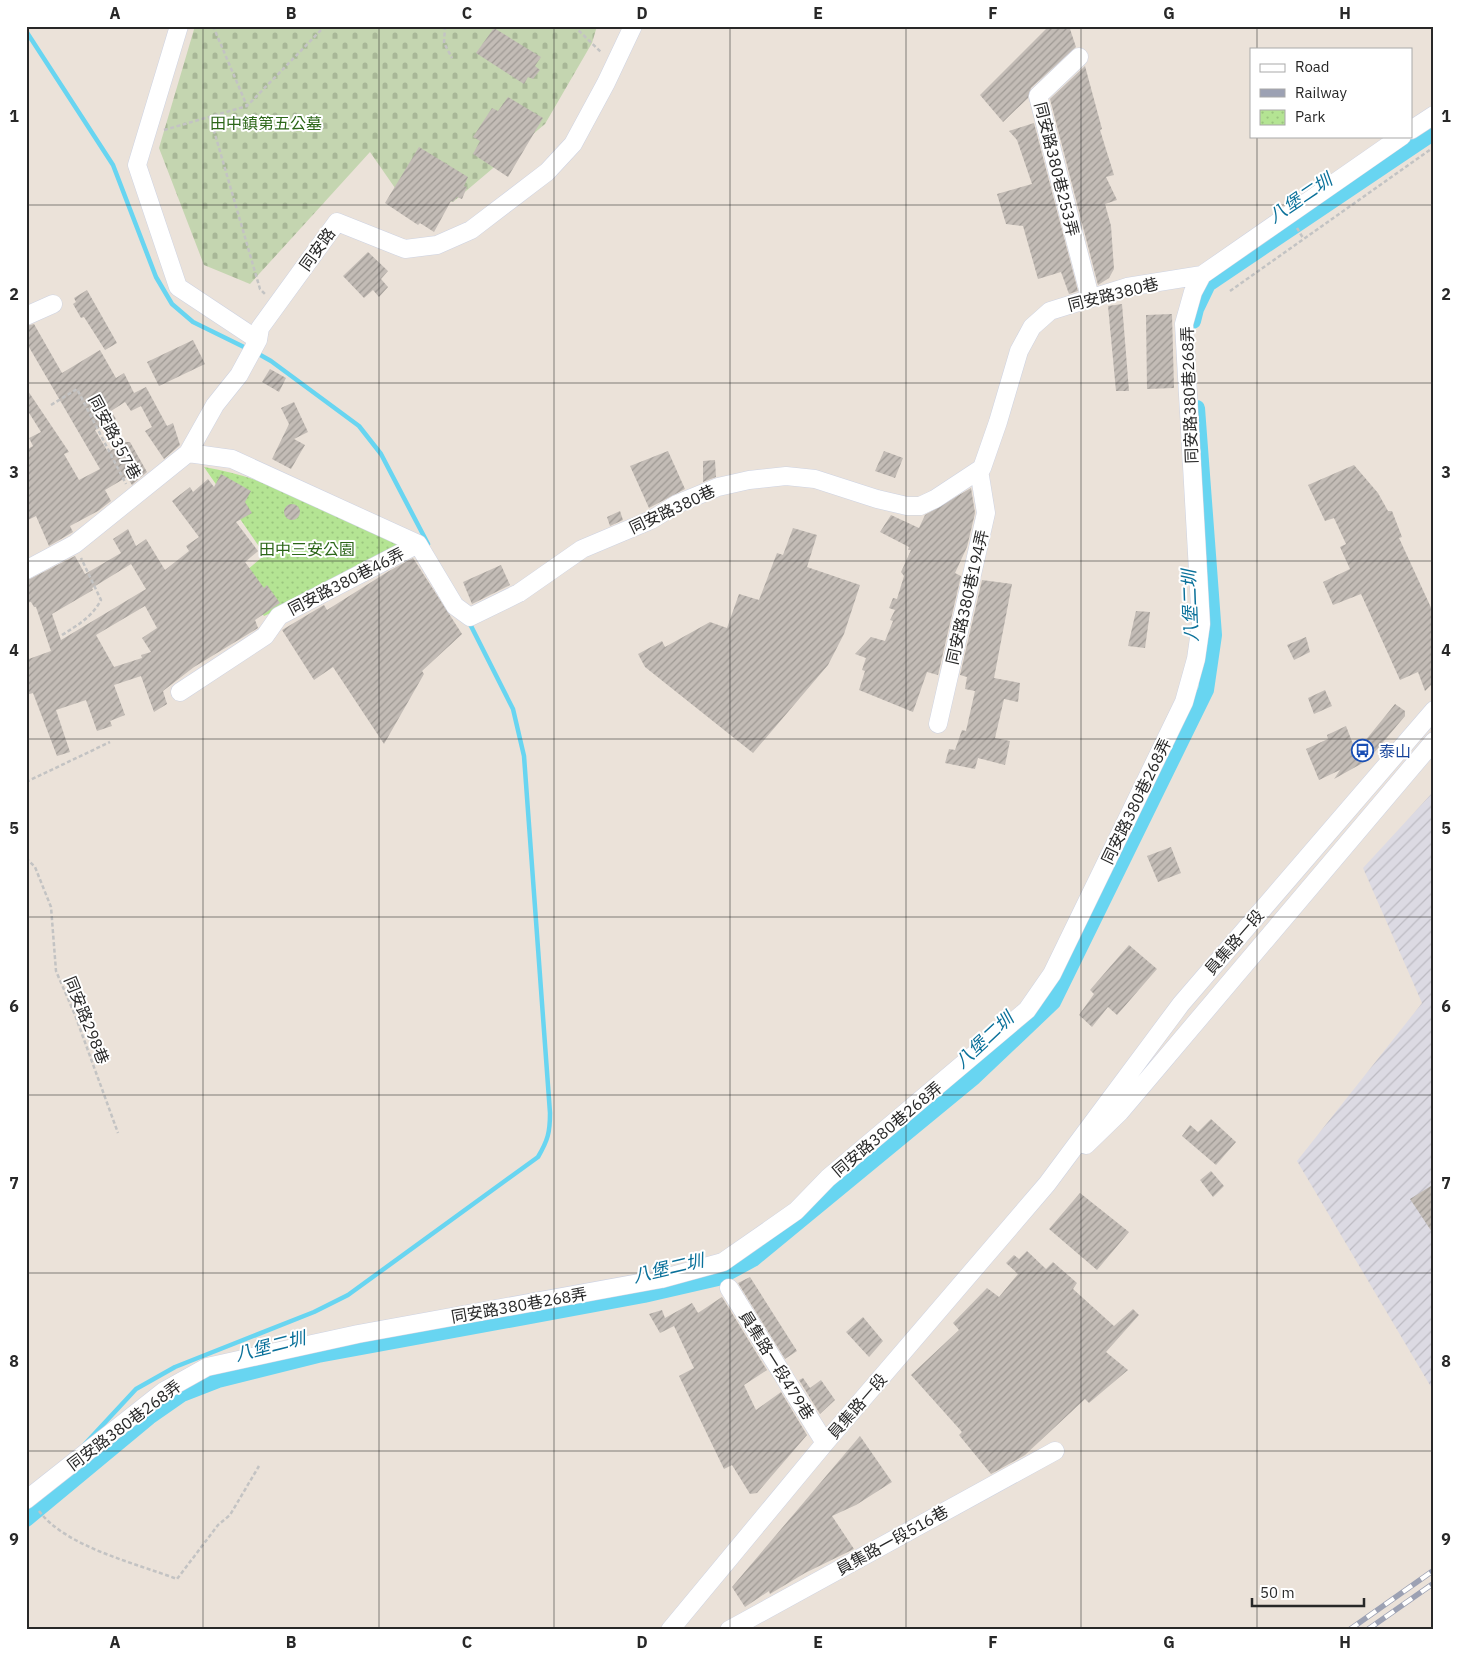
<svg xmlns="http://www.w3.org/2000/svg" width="1460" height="1656" font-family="'IBM Plex Sans','Noto Sans TC',sans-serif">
	<defs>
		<pattern id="industrial-furrows" width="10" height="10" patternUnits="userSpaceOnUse" patternTransform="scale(1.25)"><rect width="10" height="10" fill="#dcdae3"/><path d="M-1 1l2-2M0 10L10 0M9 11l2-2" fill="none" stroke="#bdbbc3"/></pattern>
		<pattern id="cemetery-stones" width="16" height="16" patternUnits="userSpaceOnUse" patternTransform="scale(1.25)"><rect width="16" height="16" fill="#c4d5b0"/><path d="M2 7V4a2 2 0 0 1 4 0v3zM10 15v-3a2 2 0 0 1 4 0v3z" fill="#a8b797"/></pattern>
		<pattern id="park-dots" width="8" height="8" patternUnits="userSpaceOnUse" patternTransform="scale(1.25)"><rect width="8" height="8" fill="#b4e493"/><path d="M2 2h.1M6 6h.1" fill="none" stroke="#9bc47f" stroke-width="1.8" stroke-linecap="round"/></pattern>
		<pattern id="building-hatch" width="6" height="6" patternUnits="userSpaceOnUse" patternTransform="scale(1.25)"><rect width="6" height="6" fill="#c3bcb6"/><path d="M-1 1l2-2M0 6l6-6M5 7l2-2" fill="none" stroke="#9e9994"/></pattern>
	</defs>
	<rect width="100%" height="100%" fill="#ebe2d9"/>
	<!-- industrial -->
	<path fill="url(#industrial-furrows)" d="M1434,791V1392L1297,1161L1422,1003L1363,868Z"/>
	<!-- cemetery -->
	<path fill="url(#cemetery-stones)" d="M195,26H597L592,43L545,124L453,202L395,188L370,152L250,284L204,265L159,148Z"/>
	<!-- park -->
	<path fill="url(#park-dots)" d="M204,467C272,478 337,515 400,543L321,590L264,616L236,579L265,555Z"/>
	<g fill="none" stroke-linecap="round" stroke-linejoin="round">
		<!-- stream -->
		<path stroke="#68d5f1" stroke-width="4.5" d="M26,31L113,165L156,277L172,304L193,322L248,349
			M255,352L271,361L359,426L381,454L428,544
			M84,1445L136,1389L175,1367L314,1312L348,1295L538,1157C548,1140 550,1132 550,1113L524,756L513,709L469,622"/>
		<!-- canal -->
		<path stroke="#68d5f1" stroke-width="16" d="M1193,321L1196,309L1208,284L1434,132
			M26,1519L149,1417L182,1394L218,1380L318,1355L644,1295L718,1278L753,1259L974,1077L1053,1002L1206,690L1214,635L1197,408"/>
	</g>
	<!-- building -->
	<path fill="url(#building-hatch)" fill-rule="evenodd" d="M1049,26H1067L1070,29L1076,47L1031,88L1028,98L1003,122L980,95Z
		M494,28L541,57L535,66L540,70L533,79L528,77L524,84L476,53Z
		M1085,66L1102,129L1100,130L1114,175L1106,177L1117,200L1105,204L1111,226L1114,269L1109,278L1098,285L1050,99Z
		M508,97L543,118L508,177L473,154L480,141L473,137L492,108L498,111Z
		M1034,123L1078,291L1069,294L1061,272L1038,279L1023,226L1006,224L997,194L1032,184L1017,140L1009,131Z
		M419,147L468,177L464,186L467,187L462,199L457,197L453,202L451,201L434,232L420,223L418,225L385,203Z
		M368,252L388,271L381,279L388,287L379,297L373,290L364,298L343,276Z
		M87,290L117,343L105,350L84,317L81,318L73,304L76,302L74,298Z
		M1122,304L1129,391H1116L1108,306Z
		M1172,314L1174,388L1147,389L1146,315Z
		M34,324L62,373L100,350L116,378L124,373L134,393L146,387L167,426L173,423L180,445L164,459L145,431L152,427L141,406L131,411L125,402L111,411L116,419L95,430L108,452L125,442H130L147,472L132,485L127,477L105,490L111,501L98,511L70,526L73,532L49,546L36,516L26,521V450L33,446L29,438L41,432L26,408V388L69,452L64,454L79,480L100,469L26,342V326Z
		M193,340L205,364L159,386L147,362Z
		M270,369L286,378L279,392L262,382Z
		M294,402L308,432L294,439L305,445L291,469L272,459L289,424L281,408Z
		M668,451L685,489L649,508L630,466Z
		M884,451L903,458L895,478L875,471Z
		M715,460L716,477L703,482V461Z
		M1354,465L1378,493L1388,511H1392L1402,537L1399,538L1434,614V682L1425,691L1418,672L1400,680L1361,594L1333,605L1323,582L1350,569L1340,547L1346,544L1334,518L1325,521L1308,485Z
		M221,474L251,491L245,502L252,513L236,522L258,551L245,562L264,588L267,585L280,603L255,620L258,628L194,667L163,691L167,704L154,712L141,676L114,685L125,715L110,721L112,726L97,731L86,700L56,710L70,752L57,756L33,693L26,695V660L51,651L36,607H34L31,602L26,603V581L75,556L85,574L121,553L113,539L128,529L136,546L146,539L165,570L189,551L186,546L199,537L172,501L190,487L193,492L208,479L214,487ZM131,564L146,589L61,640L52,614L93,590L92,588ZM145,606L157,628L142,638L151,652L141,655L142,658L114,667L96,635Z
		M971,488L975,513L967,547L955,573L961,576L938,675L927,672L913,712L859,690L865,671L862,670L866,658L855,654L871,637L885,641L893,621L890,620L895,610L889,608L893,598L897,599L904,576L901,572L911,550H908L909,547L880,532L891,515L919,528L925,515Z
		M284 512a8 8 0 1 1 16 0a8 8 0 1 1-16 0Z
		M620,511L623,520L610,526L607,517Z
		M793,528L817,535L807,567L860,585L844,634L828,665L753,753L645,667L638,654L662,641L665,647L710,622L727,628L739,594L759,600L777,553L783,555Z
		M413,558L462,634L422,671L424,674L384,744L333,667L314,680L282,630L324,605L327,610L389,571Z
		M501,565L510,585L472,604L463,582Z
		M982,580L1012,584L994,678L1020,683L1018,702L1004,699L995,738L1010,741L1005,765L978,758L975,769L945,763L949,749L955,750L962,730L966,731L975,691L965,689L967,677L960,675Z
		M1136,611L1150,612L1145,648L1128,646Z
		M1306,637L1310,652L1294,660L1287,645Z
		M1325,690L1332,706L1314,714L1308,698Z
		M1395,704L1405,711V716L1368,760L1334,779L1340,770L1319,780L1306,749L1328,739L1327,735L1346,726L1356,752Z
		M1171,847L1181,873L1158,882L1147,856Z
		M1129,945L1157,969L1117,1015L1108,1007L1092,1027L1079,1015L1094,994L1090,990Z
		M1211,1119L1236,1142L1216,1165L1182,1136L1190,1125L1198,1132Z
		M1211,1171L1224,1186L1213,1197L1200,1180Z
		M1434,1184V1235L1410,1199Z
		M1080,1193L1129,1232L1097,1270L1049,1229Z
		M1027,1251L1046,1269L1053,1262L1077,1283L1073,1289L1114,1326L1133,1309L1139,1315L1106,1352L1128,1370L1089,1403L1085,1399L1025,1455L991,1474L959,1435L962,1432L911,1375L959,1330L953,1323L987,1288L999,1297L1018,1274L1006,1263L1014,1255L1019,1259Z
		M750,1277L797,1351L785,1359L738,1283Z
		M722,1297L767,1370L744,1385L756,1410L781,1392L807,1435L757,1493L750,1494L732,1465L724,1469L679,1376L694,1368L674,1326L660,1333L649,1314L662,1310L665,1318L692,1303L698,1313Z
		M863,1317L883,1341L869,1357L846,1332Z
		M803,1378L810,1388L821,1380L835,1400L820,1414L799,1380Z
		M860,1436L892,1482L856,1505L832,1516L854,1549L805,1573L770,1594L769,1591L745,1607L732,1587Z"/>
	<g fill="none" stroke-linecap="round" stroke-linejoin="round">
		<defs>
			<path id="minor" d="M179,26L137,165L178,287L258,340
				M1079,57L1038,96L1090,297
				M1411,130L1434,115
				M26,316L53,304
				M188,453L232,459L418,544L455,606L470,617L519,593L582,549L651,520L677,504L718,487L749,480L786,476L815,479L877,499L907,506H920L935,499L982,468L998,422L1019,351L1032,327L1050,311L1127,287L1202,275L1402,136
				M26,570L75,544L188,453L215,405L239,375L258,340L260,328L337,222L405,249L437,245L471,230L547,172L573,144L606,83L633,26
				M180,692L265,636L279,616L418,544
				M938,724L986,513L979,470
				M1086,1145L1120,1112L1434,741
				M729,1288L825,1443
				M26,1500L164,1391L207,1367L358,1334L661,1279L723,1262L796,1211L828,1178L1027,1010L1052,974L1184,702L1196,659L1201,624L1184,324L1193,292L1202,275
				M670,1630L825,1443L1047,1184L1181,1004L1434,710
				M729,1630L1055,1451"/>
		</defs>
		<!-- minor casing -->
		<use href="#minor" stroke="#ced3e2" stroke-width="19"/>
		<!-- path -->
		<path stroke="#c3c3c3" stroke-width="2.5" stroke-dasharray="4 2.5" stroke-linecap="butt" d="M213,26L247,106
			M445,26L444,43L452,58
			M574,26L602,53
			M210,117L260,289L265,294
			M164,130L247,106L325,26
			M1297,228L1303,238
			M1230,291L1434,147
			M51,405L77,389L126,484
			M62,635C78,625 92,617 101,600L81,558
			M26,782L110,742
			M26,858L35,867L51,907L56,971L75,1015L118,1133
			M39,1511C66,1547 135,1563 177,1579L218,1525L230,1515L259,1466"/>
		<!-- minor -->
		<use href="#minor" stroke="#fff" stroke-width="18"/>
		<defs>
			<path id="rail" d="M1349,1630L1434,1570
				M1367,1630L1434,1583"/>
		</defs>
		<!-- rail casing -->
		<use href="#rail" stroke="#9ca1b3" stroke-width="5.5"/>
		<!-- rail -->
		<use href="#rail" stroke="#fff" stroke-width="4" stroke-dasharray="11" stroke-linecap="butt"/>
	</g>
	<!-- grid -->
	<path fill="none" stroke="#282828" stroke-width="1" stroke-opacity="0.55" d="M203,26V1630M379,26V1630M554,26V1630M730,26V1630M906,26V1630M1081,26V1630M1257,26V49M1257,136V1630M26,205H1434M26,383H1434M26,561H1434M26,739H1434M26,917H1434M26,1095H1434M26,1273H1434M26,1451H1434"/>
	<!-- icons -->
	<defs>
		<symbol id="bus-ring" viewBox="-11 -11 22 22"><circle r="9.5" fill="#fff" stroke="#1a4fb4" stroke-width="1.5"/><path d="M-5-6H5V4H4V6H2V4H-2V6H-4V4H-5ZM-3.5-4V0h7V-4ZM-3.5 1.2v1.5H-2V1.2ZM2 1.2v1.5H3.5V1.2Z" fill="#1a4fb4"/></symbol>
	</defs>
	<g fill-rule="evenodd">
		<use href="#bus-ring" x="1350" y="738" width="25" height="25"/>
	</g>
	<g text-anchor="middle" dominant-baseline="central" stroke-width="4" stroke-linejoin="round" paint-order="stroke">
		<!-- park labels -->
		<g font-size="16" fill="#2c6618" stroke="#fff">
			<text x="266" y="123">田中鎮第五公墓</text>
			<text x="307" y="549">田中三安公園</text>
		</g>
		<!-- street labels -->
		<g font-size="16" fill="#282828" stroke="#fff">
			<text transform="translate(1057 169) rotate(76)">同安路380巷253弄</text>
			<text transform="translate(317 249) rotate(-54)">同安路</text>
			<text transform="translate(1113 294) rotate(-14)">同安路380巷</text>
			<text transform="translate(1189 395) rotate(-92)">同安路380巷268弄</text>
			<text transform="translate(115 437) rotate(62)">同安路357巷</text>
			<text transform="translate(672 509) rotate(-25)">同安路380巷</text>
			<text transform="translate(346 581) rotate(-27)">同安路380巷46弄</text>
			<text transform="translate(967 597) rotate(-77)">同安路380巷194弄</text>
			<text transform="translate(1136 801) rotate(-64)">同安路380巷268弄</text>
			<text transform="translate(1234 942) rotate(-49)">員集路一段</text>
			<text transform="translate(87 1020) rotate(68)">同安路298巷</text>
			<text transform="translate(887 1129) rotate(-40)">同安路380巷268弄</text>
			<text transform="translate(519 1305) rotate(-10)">同安路380巷268弄</text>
			<text transform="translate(777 1365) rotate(58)">員集路一段479巷</text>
			<text transform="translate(857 1406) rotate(-49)">員集路一段</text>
			<text transform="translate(124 1425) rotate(-37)">同安路380巷268弄</text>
			<text transform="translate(892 1540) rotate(-29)">員集路一段516巷</text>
		</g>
		<!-- transit labels -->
		<g font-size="16" fill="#164399" stroke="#fff" text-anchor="start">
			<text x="1379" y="751">泰山</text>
		</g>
		<!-- water labels -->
		<g font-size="18" font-style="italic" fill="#0a719a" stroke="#fff">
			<text transform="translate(1300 198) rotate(-34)">八堡二圳</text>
			<text transform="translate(1190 606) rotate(-92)">八堡二圳</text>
			<text transform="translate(984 1040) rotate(-43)">八堡二圳</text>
			<text transform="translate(668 1268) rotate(-13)">八堡二圳</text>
			<text transform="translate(270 1346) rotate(-14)">八堡二圳</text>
		</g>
	</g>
	<!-- border -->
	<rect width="1460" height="1656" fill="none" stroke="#ffffff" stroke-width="55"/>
	<!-- legend -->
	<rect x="1250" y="48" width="162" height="90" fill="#ffffff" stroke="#a9a9a9"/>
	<rect x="1260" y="64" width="25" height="8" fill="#ffffff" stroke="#a9a9a9"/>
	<text x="1295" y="72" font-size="15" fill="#282828">Road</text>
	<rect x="1260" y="89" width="25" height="8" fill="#9ca1b3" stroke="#a9a9a9"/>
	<text x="1295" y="98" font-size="15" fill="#282828">Railway</text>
	<rect x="1260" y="110" width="25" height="15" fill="url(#park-dots)" stroke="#a9a9a9"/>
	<text x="1295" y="122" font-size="15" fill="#282828">Park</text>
	<!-- scale -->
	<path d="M1252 1598v8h112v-8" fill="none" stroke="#282828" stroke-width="2.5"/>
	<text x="1260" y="1598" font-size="15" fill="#282828" stroke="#ffffff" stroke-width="4" paint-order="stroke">50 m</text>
	<rect x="28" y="28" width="1404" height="1600" fill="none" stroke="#282828" stroke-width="2"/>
	<g font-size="16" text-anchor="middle" font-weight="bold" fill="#282828">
		<text x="115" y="19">A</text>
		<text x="291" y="19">B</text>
		<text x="467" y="19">C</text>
		<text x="642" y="19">D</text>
		<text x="818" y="19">E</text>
		<text x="993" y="19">F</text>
		<text x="1169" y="19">G</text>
		<text x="1345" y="19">H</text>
		<text x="14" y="122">1</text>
		<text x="1446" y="122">1</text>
		<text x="14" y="300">2</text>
		<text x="1446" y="300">2</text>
		<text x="14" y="478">3</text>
		<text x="1446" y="478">3</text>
		<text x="14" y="656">4</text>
		<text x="1446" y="656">4</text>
		<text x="14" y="834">5</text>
		<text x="1446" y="834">5</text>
		<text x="14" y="1012">6</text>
		<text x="1446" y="1012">6</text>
		<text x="14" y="1189">7</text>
		<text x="1446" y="1189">7</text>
		<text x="14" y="1367">8</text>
		<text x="1446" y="1367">8</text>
		<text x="14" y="1545">9</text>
		<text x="1446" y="1545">9</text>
		<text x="115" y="1648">A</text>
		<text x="291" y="1648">B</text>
		<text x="467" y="1648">C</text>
		<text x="642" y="1648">D</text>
		<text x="818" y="1648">E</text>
		<text x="993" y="1648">F</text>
		<text x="1169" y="1648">G</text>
		<text x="1345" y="1648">H</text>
	</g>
</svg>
